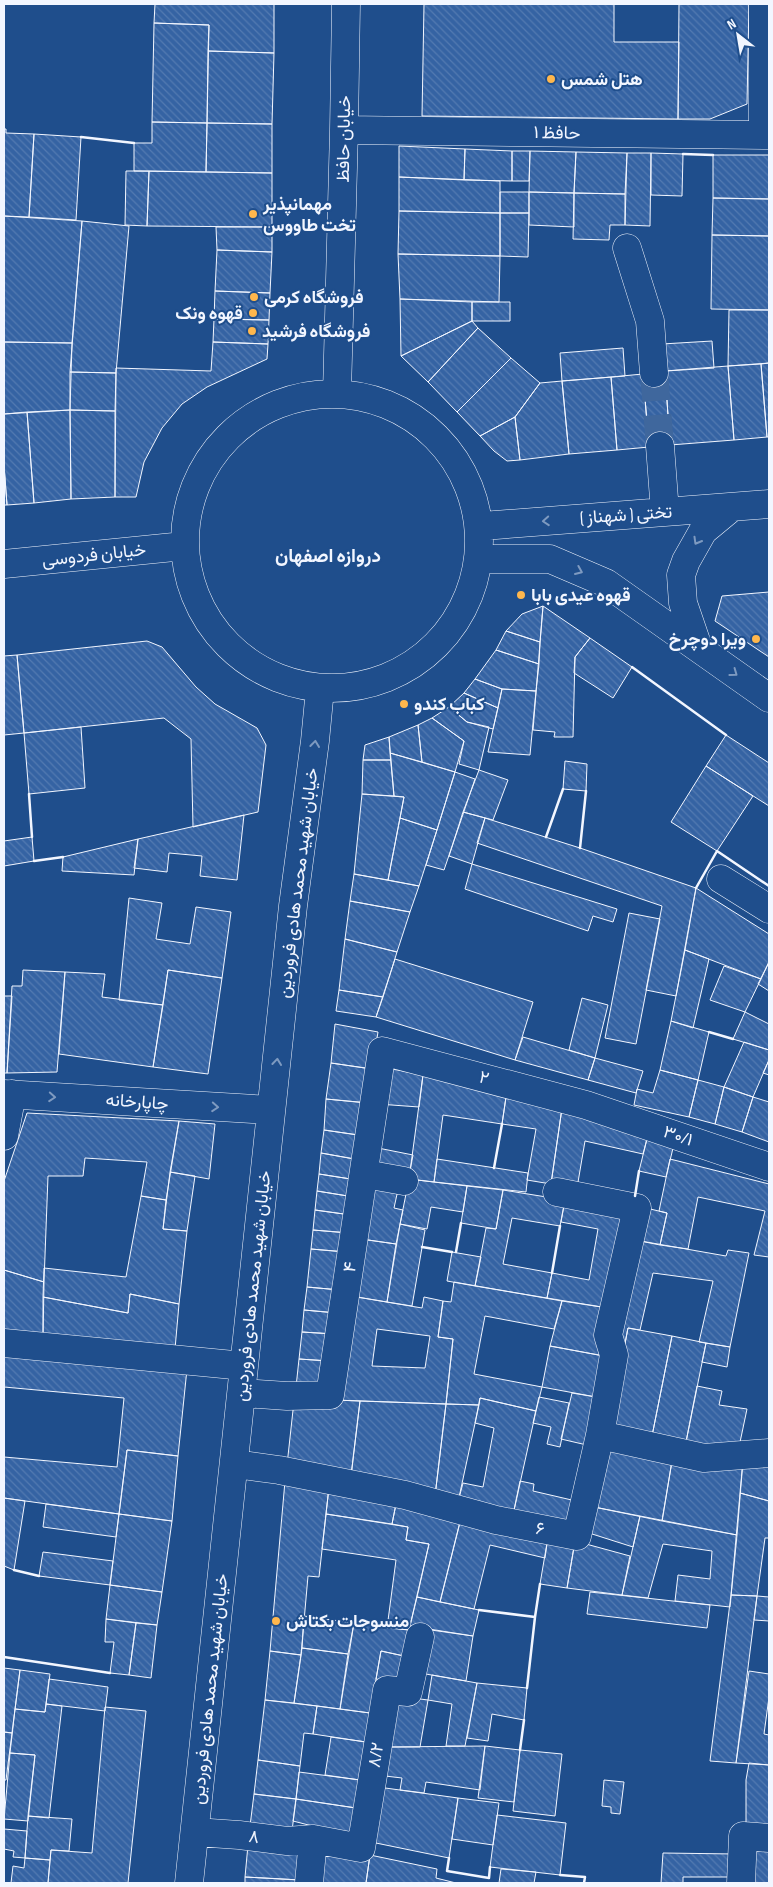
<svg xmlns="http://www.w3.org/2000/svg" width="773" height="1887" font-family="'Sofia Sans Condensed',Vazirmatn,sans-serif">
	<defs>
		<pattern id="building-back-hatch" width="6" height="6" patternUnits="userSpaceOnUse" patternTransform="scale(1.25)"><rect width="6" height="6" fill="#3563a3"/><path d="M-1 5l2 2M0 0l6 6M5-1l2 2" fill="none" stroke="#537ab1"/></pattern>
	</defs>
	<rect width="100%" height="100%" fill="#1f4e8c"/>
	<!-- building -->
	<path fill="url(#building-back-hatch)" stroke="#f2f6ff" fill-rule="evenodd" d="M155,4H274V53L208,51L209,25L154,23Z
		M424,4H614V42H679L678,119L422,116Z
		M679,4H749L747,104L710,119H678Z
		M154,23L209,25L207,123L152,122Z
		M208,51L274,53L272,124L207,123Z
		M152,122L207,123L206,172L134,171V143H152Z
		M207,123L272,124V173L206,172Z
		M4,129H6V133L34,134L29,217L4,216Z
		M34,134L81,137L76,220L29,217Z
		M399,146L465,149L464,180L399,177Z
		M465,149L512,151V181L464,180Z
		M512,151H530L529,181H512Z
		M530,151L576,152L574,193L529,192Z
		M576,152L627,153L625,194L574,193Z
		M627,153H651L650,226L625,225Z
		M651,153L683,154L682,196L651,195Z
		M713,155H769V199L713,198Z
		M126,171H149L147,226L125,225Z
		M149,171L272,173V227L147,226Z
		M399,177L500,181V213L399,211Z
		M500,192H529V213H500Z
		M529,192L574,193V227L529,225Z
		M574,193L625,194V225H610L609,240L573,239Z
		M713,198L769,199V236L712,235Z
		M399,211L500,213V256L398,254Z
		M500,213H529L528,257L500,256Z
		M4,216L82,221L72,343L4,342Z
		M82,221L129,226L116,373L70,372Z
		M216,227H272V252L217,250Z
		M712,235L769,236V310L711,309Z
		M217,250L272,252L270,293L215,291Z
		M398,254L500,256L499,302L400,299Z
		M215,291L270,293L269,320L214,319Z
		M400,299L472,302V321L401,356Z
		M472,302H510V321H472Z
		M729,310H769V363L728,366Z
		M214,319L269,320L268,344L213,342Z
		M472,321L478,328L428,382L401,356Z
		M478,328L511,358L457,412L428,382Z
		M712,341L714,368L665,371L662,344Z
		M4,342L72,343L70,410L4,414Z
		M213,342L268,344L267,359L207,387L182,404L162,428L144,462L136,497H115L116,368L211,371Z
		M623,348L625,376L562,381L560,353Z
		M511,358L540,383L515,417L480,436L457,412Z
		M769,363V437H767L761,364Z
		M761,364L767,437L734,440L728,366Z
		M728,366L734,440L670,445L665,371Z
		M665,371L670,445L649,447L643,374Z
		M70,372L116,373L115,411L70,410Z
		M643,374L649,447L617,450L611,377Z
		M611,377L617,450L569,454L562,381Z
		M562,381L569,454L520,460L515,417L540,383Z
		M70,410L71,499L34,503L27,412Z
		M70,410L115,411V497L71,499Z
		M27,412L34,503L7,505L4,465V414Z
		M515,417L520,460L507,461L494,451L480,436Z
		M4,465L7,505H4Z
		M769,592V657L715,621L722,596Z
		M543,606L590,638L575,657L573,737H554L555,732L533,730Z
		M543,606L540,642L506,631L522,614Z
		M506,631L540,642L539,664L496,650Z
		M590,638L632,667L613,698L574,673L575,657Z
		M147,641L162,647L196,687L215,704L257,728L266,745L258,812L193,827L191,739L164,718L24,733L17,655Z
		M496,650L539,664L536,691L502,689L475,679Z
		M17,655L24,733L4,735V656Z
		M475,679L502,689L498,708L464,693Z
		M502,689L536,691L530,755L488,752Z
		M464,693L498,708L493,729L467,722L449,707Z
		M449,707L467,722L489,727L479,770L459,764L464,741L432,718Z
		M432,718L464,741L455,772L422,762L418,725Z
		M418,725L422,762L390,753L389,737Z
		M81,727L85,788L29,794L24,733Z
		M726,735L769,763V806L706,766Z
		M389,737L391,760H363L365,745Z
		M390,753L455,772L437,830L400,818L404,797L394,796Z
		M363,760H391L394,796L362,794Z
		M565,761L587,764L586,791L563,789Z
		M706,766L753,796L717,851L671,822Z
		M479,770L508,780L493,820L463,812Z
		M455,772L475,779L444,870L426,865Z
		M362,794L404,797L388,880L354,874Z
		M463,812L485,818L472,864L449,856Z
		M244,815L237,880L200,876L202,856L169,853L167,872L134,868L138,839Z
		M400,818L437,830L419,886L388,880Z
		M485,818L580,848L696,888L676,996L646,990L662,906L477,843Z
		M32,837L34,861L4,866V841Z
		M138,839L134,875L62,871L63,857Z
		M472,864L617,909L613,922L593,916L588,931L465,889Z
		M354,874L419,886L410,912L350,901Z
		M696,888L769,934V962L761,979L685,950Z
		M129,898L162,903L156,939L190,944L196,907L231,912L222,978L168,970L163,1005L119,1000Z
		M350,901L410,912L397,952L345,939Z
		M629,913L660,919L636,1044L605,1038Z
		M345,939L397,952L383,997L339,990Z
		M685,950L709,959L693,1028L671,1021Z
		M395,959L533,1002L515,1060L376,1017Z
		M769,962V991L758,984Z
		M724,966L761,979L745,1012L710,1000Z
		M23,970L65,972L57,1072L7,1073L12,986H22Z
		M168,970L222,978L208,1074L153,1067Z
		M65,972L105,974L102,997L163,1005L153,1067L59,1054Z
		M339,990L383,997L376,1017L336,1011Z
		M4,996H12L7,1073H4Z
		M582,998L608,1005L595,1058L569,1050Z
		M745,1012L769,1024V1050L733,1039Z
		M671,1021L709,1032L698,1080L660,1070Z
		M335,1024L378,1032L372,1069L331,1063Z
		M523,1037L595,1058L588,1080L515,1060Z
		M744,1042L769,1050V1060L753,1097L724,1087Z
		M595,1058L643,1071L636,1093L588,1080Z
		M769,1060V1075L763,1073Z
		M331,1063L372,1069L368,1103L326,1099Z
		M382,1067L423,1075L419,1107L378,1104Z
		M660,1070L698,1080L689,1117L634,1105L637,1089L653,1093Z
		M423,1075L506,1097L502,1124L443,1115L434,1182L409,1179Z
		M698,1080L724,1087L715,1124L689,1117Z
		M724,1087L753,1097L742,1132L715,1124Z
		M506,1097L562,1108L551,1184L527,1180L536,1129L502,1124Z
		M753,1097L769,1102V1142L742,1132Z
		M326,1099L368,1103L365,1136L324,1130Z
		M562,1108L649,1131L643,1154L585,1141L577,1188L551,1184Z
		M27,1113L179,1121L166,1200L141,1196L147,1162L85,1158L83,1176H48L44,1282L4,1270V1181Z
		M179,1121L215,1124L209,1179L170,1172Z
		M324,1130L365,1136L360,1160L321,1153Z
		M649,1131L675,1140L666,1177L639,1171Z
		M373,1147L413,1155L409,1176L371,1167Z
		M321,1153L360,1160L357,1180L319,1174Z
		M437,1159L528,1173L526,1192L434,1182Z
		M670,1159L769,1184V1257L754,1255L765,1211L698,1197L688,1249L660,1245L667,1213L659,1211Z
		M170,1172L195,1176L187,1231L163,1229Z
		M319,1174L357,1180L354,1197L317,1191Z
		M409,1179L467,1186L463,1212L431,1207L427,1229L400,1224Z
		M371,1180L399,1185L394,1208L403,1210L396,1244L361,1239Z
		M467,1186L503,1190L496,1229L461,1223Z
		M503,1190L565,1200L560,1226L512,1218L503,1264L552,1273L547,1298L475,1286L486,1228L496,1229Z
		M317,1191L354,1197L351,1215L315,1210Z
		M141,1196L166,1200L163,1229L187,1231L179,1304L130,1294L128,1313L43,1297L44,1268L126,1277Z
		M565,1200L629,1211L608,1308L547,1298L552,1273L589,1280L598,1229L561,1222Z
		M642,1207L667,1213L660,1245L635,1240Z
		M315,1210L351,1215L349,1233L313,1230Z
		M400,1224L425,1230L412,1306L387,1302Z
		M313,1230L349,1233L346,1252L311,1249Z
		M361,1239L396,1244L387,1302L351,1296Z
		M635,1240L726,1256L728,1250L749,1253L730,1347L699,1342L713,1281L653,1273L640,1330L628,1328L625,1344L615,1339Z
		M311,1249L346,1252L340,1290L307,1287Z
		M452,1252L481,1257L475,1286L447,1281Z
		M4,1270L44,1282L43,1338L4,1334Z
		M454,1282L562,1301L554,1329L485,1316L474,1374L542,1387L536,1411L480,1398L479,1405L446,1404L453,1339L438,1337L443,1301L451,1302Z
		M307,1287L340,1290L337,1313L304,1310Z
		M130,1294L179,1304L175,1349L43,1338V1297L128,1313Z
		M351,1296L422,1308L424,1297L443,1301L438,1337L453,1339L446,1404L334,1400ZM377,1329L430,1336L425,1368L372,1366Z
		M562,1301L608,1308L604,1356L550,1346Z
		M304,1310L337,1313L334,1334L302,1332Z
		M628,1328L672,1336L652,1436L608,1428Z
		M302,1332L334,1334L329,1361L299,1359Z
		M672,1336L706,1343L686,1442L652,1436Z
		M706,1343L730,1347L727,1367L702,1362Z
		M550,1346L604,1356L596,1397L542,1387Z
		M4,1350L187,1369L178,1456L127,1450L119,1514L4,1498V1457L117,1467L124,1398L4,1387Z
		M299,1359L329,1361L326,1388L296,1387Z
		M697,1386L722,1391L719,1405L747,1409L739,1447H685Z
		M572,1393L596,1397L591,1446L561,1439Z
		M539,1397L569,1403L560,1447L547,1444L551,1427L533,1423Z
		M480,1398L536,1411L513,1515L458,1502L463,1483L483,1487L494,1428L475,1423Z
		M334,1400L360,1401L351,1476L287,1465L294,1401Z
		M360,1401L446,1404L435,1496L351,1476Z
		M446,1404L479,1405L458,1502L435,1496Z
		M603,1448L672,1461L662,1521L594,1507Z
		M127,1450L178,1456L172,1521L119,1514Z
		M769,1459V1501L740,1493L743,1460Z
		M743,1460L737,1535L662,1521L672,1461Z
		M285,1481L329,1487L319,1577L308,1576L301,1655L270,1651Z
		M520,1481L534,1484L533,1491L576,1501L570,1527L513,1515Z
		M329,1487L397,1499L392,1524L326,1514Z
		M740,1493L769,1501V1538H765L757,1596L731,1595Z
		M4,1498L25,1501L14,1570L4,1566Z
		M397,1499L462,1514L440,1602L417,1597L429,1544L406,1540L408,1527L392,1524Z
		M46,1504L119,1514L116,1537L43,1527Z
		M594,1507L640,1516L633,1547L589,1533Z
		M119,1514L172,1521L162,1592L110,1585Z
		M326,1514L408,1527L406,1540L429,1544L409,1630L387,1628L396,1560L322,1549Z
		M462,1514L548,1537L545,1558L490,1545L474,1609L440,1602Z
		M640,1516L737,1535L730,1607L675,1601L678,1575L710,1579L712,1551L663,1544L648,1598L622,1595Z
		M548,1537L575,1541L567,1588L540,1584Z
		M575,1541L630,1556L622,1595L567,1588Z
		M43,1552L113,1561L110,1585L39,1576Z
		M110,1585L162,1592L157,1625L106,1619Z
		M590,1592L710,1605L707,1628L587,1614Z
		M731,1595L757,1596L736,1763L710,1761Z
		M757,1596L769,1597V1621L754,1620Z
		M417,1597L479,1610L473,1636L410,1626Z
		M304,1616L354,1623L348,1654L302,1648Z
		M106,1619L136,1623L129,1675L110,1673L114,1642H105Z
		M136,1623L157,1625L151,1678L129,1675Z
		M354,1623L409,1630L404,1656L381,1651L370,1713L340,1709Z
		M431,1630L473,1636L466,1681L420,1673Z
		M302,1648L348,1654L340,1709L294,1703Z
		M270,1651L301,1655L294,1703L265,1700Z
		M381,1651L404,1656L399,1683L376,1679Z
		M4,1668L20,1670L12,1733L4,1732Z
		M20,1670L50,1674L45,1712L15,1709Z
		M749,1671L769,1674V1697L764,1734L769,1735V1765L736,1763Z
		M432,1675L477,1683L465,1746H446L452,1704L428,1700Z
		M49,1679L108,1687L105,1711L46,1704Z
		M477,1683L527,1688L524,1720L492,1714L488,1741L467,1738Z
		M397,1696L428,1700L420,1747H389Z
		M265,1700L317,1706L313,1734L304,1733L300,1766L258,1760Z
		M46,1704L62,1706L49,1818L28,1816L35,1755L10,1753L15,1709L45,1712Z
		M317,1706L370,1713L366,1742L313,1734Z
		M105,1707L146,1711L128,1883H48L51,1850L92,1853Z
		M4,1732L12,1733L6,1780H4Z
		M331,1737L366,1742L360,1780L325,1775Z
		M485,1746L520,1750L514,1802L478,1798Z
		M485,1746L480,1790L426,1782L424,1793L400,1790L402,1778L385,1776L389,1747Z
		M520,1750L562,1754L555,1816L513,1811Z
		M10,1753L35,1755L28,1821L4,1819Z
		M258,1760L300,1766L296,1799L254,1794Z
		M749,1763L769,1765V1830L746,1829V1780Z
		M299,1772L360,1780L356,1808L296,1799Z
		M604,1780L624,1782L620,1814L611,1813V1807L602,1806Z
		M378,1787L458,1798L449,1858L371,1842Z
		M254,1794L296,1799L292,1831L250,1826Z
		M458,1798L499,1803L493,1845L452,1839Z
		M296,1799L356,1808L351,1836L293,1821Z
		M497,1815L566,1823L560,1875L490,1867Z
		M28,1816L72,1819L69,1851L51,1850L50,1860L25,1858Z
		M4,1829L27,1831L25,1858L13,1857L14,1851L4,1849Z
		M248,1845L302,1849L300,1880L245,1877Z
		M750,1846L769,1847V1883H748Z
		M324,1849L370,1855L366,1883H319Z
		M663,1853L735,1854V1877H683V1883H661Z
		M370,1855L437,1869L436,1878L456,1883H366Z
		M25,1858L50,1860L48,1883H11L13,1866L24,1868Z
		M501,1869L536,1872L534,1883H499Z
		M245,1877L300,1880V1883H245Z"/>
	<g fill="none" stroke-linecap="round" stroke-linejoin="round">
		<!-- minor-tunnel -->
		<path stroke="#3f679d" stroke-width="28" stroke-dasharray="28 14" stroke-linecap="butt" d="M654,373L660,446"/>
		<defs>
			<path id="minor" d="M344,130L769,135
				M763,135V4
				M627,248L650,321L654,373
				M337,393L344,130L346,4
				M185 541a147 147 0 1 1 294 0a147 147 0 1 1-294 0Z
				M660,446L665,512
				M482,526L769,504
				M481,559H550L606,583L769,698
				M4,564L184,546
				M698,647L683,603L681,575L686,561L703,531L732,507
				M721,879L769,909
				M4,1094L271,1110
				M4,1136L12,1094
				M365,1174L404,1181
				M557,1192L637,1208L608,1335L614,1355L600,1435
				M4,1343L244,1366
				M242,1393L287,1396L330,1395L382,1051L586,1105L769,1167
				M235,1464L279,1470L405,1495L496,1520L577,1536L600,1435L704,1458L769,1453
				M195,1832L239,1835L287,1841L313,1839L361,1848L387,1690L408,1692L420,1637
				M189,1883L293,906L315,741L320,689
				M309,1883L313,1839
				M741,1883L743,1836L769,1838"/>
		</defs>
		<!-- minor casing -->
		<use href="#minor" stroke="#f2f6ff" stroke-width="29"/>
		<!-- minor -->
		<use href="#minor" stroke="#1f4e8c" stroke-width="28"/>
		<!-- wall -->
		<path stroke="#f2f6ff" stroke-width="2.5" d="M81,137L134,143
			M683,154L713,155
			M632,667L726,735
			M29,794L32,837
			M546,837L563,789
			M580,848L586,791
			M34,861L63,857
			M696,888L717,851L769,886
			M709,1032L733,1039
			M494,1168L502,1124
			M635,1196L639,1171
			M422,1247L452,1252
			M456,1252L461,1223
			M552,1273L560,1226
			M14,1570L39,1576
			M479,1610L535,1617L540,1584
			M4,1657L110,1673
			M527,1688L535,1617
			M520,1750L524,1720
			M449,1858L447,1871L489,1878L490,1867
			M560,1875L585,1877L584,1883"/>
	</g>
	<!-- one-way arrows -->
	<defs><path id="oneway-chevron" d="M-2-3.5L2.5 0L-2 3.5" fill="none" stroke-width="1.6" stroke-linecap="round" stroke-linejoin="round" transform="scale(1.25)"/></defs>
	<g stroke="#7e9ac0">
		<use href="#oneway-chevron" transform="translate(546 521) rotate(176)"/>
		<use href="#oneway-chevron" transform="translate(697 541) rotate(120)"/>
		<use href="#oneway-chevron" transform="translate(579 571) rotate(23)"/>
		<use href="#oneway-chevron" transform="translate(734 673) rotate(36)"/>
		<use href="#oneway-chevron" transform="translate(315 744) rotate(-83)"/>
		<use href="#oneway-chevron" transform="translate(277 1062) rotate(-84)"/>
		<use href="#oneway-chevron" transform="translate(52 1097) rotate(4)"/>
		<use href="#oneway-chevron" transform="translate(215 1107) rotate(4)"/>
	</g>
	<!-- markers -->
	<g fill="#ffb74d" stroke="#1f4e8c" stroke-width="2">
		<circle cx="551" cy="79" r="5"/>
		<circle cx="253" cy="214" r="5"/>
		<circle cx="254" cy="297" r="5"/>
		<circle cx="253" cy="313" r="5"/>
		<circle cx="252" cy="331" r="5"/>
		<circle cx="521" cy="595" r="5"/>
		<circle cx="756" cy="639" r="5"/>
		<circle cx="404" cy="704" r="5"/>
		<circle cx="276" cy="1621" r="5"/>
	</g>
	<g text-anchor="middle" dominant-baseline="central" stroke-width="4" stroke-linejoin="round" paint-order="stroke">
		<!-- poi labels -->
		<g font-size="18" font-weight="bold" fill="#f2f6ff" stroke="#1f4e8c" text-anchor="start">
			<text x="561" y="79">هتل شمس</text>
			<text x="263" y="204">مهمانپذیر<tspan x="263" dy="21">تخت طاووس</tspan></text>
			<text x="264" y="297">فروشگاه کرمی</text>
			<text x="243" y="313" text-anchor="end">قهوه ونک</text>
			<text x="262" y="331">فروشگاه فرشید</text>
			<text x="531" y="595">قهوه عیدی بابا</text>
			<text x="746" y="639" text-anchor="end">ویرا دوچرخ</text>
			<text x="414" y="704">کباب کندو</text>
			<text x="286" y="1621">منسوجات بکتاش</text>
		</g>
		<!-- street labels -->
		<g font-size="18" fill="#f2f6ff" stroke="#1f4e8c">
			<text transform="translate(557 133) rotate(1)">حافظ ۱</text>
			<text transform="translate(344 139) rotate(-89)">خیابان حافظ</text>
			<text transform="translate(626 515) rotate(-4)">تختی ( شهناز )</text>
			<text transform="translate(94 555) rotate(-6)">خیابان فردوسی</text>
			<text transform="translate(298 883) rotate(-83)">خیابان شهید محمد هادی فروردین</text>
			<text transform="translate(484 1078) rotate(15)">۲</text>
			<text transform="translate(137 1102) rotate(4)">چاپارخانه</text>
			<text transform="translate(678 1136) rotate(19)">۳۰/۱</text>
			<text transform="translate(350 1267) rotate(-81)">۴</text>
			<text transform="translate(253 1286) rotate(-84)">خیابان شهید محمد هادی فروردین</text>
			<text transform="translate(540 1529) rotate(11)">۶</text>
			<text transform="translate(210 1689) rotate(-84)">خیابان شهید محمد هادی فروردین</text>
			<text transform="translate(376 1755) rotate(-81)">۸/۲</text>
			<text transform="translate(254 1837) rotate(7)">۸</text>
		</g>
		<!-- neighbourhood labels -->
		<g font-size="19" font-weight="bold" fill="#f2f6ff" stroke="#1f4e8c">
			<text x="328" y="556">دروازه اصفهان</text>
		</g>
	</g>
	<!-- border -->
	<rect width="773" height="1887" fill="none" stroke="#f2f6ff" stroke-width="10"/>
	<!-- north arrow -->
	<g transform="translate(738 35) rotate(329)" stroke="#1f4e8c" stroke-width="4" paint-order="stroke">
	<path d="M0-4L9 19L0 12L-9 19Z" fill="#f2f6ff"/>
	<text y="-8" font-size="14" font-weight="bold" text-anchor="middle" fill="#f2f6ff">N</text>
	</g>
</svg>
